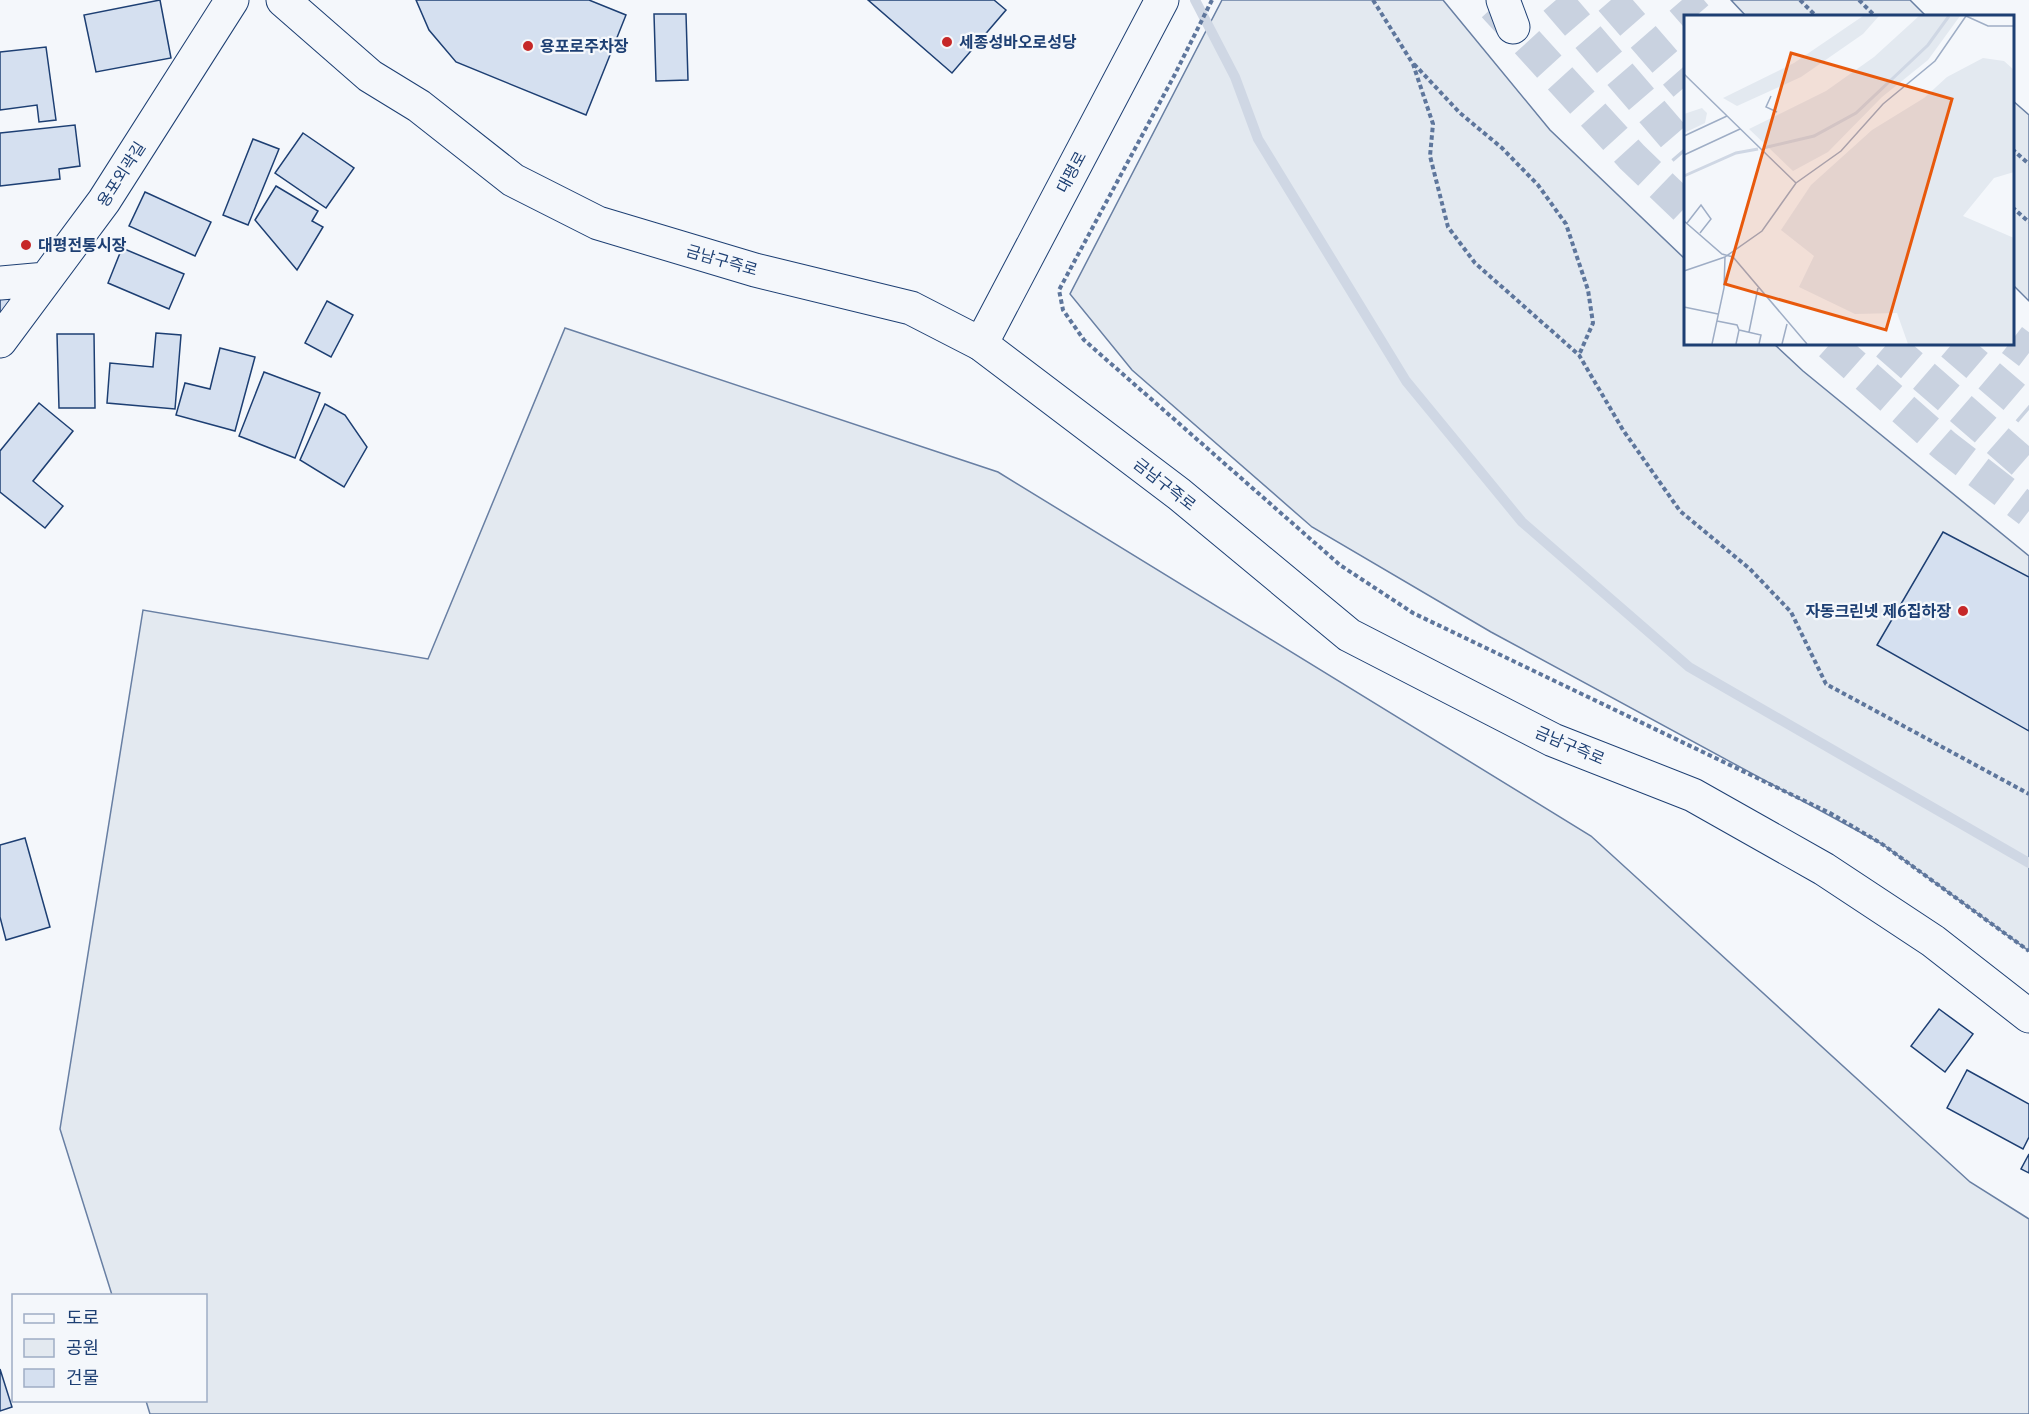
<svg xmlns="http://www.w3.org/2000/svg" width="2029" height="1414" font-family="'IBM Plex Serif','Noto Sans KR',serif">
	<rect width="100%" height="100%" fill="#f4f7fb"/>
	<!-- green -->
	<path fill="#e3e9f0" stroke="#687fa3" stroke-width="1.5" d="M1222,0H1443L1550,130L1685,259L1686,344H1774L1803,371L2029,556V951L1882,844L1491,632L1312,527L1132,370L1070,294Z
		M1731,0H1910L1926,16H1746Z
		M2012,100L2029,115V301L2013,285Z
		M565,328L998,472L1591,836L1970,1182L2029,1219V1414H150L146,1401L206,1400V1296L112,1295L60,1129L143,610L428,659Z"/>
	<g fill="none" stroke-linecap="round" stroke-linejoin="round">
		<!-- stream -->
		<path stroke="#cfd7e4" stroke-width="10" d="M1195,0L1235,77L1258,139L1406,381L1522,522L1689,667L2029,863"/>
	</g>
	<!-- building -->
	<path fill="#d5e0f0" stroke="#1d3f73" stroke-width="1.5" d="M160,0L171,58L96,72L84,15Z
		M416,0H589L626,15L586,115L456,62L429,30Z
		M868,0H994L1006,10L952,73Z
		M654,14H686L688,80L656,81Z
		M46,47L56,120L39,122L37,105L0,110V52Z
		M75,125L80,166L59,169L60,179L0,186V133Z
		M303,133L354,168L326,208L275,173Z
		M253,139L279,149L248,225L223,215Z
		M276,186L318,211L312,221L323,227L297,270L255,220Z
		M145,192L211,222L195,256L129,226Z
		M122,248L184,274L169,309L108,283Z
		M20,292L0,324V293Z
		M327,301L353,315L331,357L305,343Z
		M156,333L181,335L175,409L107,403L110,363L153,367Z
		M57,334H94L95,408H59Z
		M220,348L255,357L235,431L176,415L185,383L210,389Z
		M264,372L320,393L295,458L239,436Z
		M39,403L73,431L33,481L63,506L45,528L0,492V451Z
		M325,404L345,415L367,447L344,487L300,460Z
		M1943,532L2029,577V731L1877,645Z
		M25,838L50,927L6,940L0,917V845Z
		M1939,1009L1973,1034L1945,1072L1911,1046Z
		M1967,1070L2029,1104V1137L2023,1149L1947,1108Z
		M2029,1154V1173L2021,1169Z
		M0,1369L12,1407L0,1411Z"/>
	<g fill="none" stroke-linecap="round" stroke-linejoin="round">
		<!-- highway-tunnel -->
		<path stroke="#c9d2e0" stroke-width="33" stroke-dasharray="33 16" stroke-linecap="butt" d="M1556,0L1686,151
			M1611,0L1686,86
			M1682,0L1696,16
			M1494,6L1632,157L1686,209
			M2012,340L2029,353
			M1830,344L1945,446L2029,511
			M1887,344L2029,468
			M1952,344L2029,410"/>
		<defs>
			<path id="minor" d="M0,283L46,279
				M0,341L104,201L232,0
				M981,344L1162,0"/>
			<path id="major" d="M283,0L370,76L419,106L513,180L598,223L755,270L911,308L981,344L1179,494L1349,635L1553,740L1693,795L1824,869L1933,941L2029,1016"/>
			<path id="highway" d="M1503,0L1513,27"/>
		</defs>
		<!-- minor casing -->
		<use href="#minor" stroke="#1d3f73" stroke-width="35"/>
		<!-- major casing -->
		<use href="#major" stroke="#1d3f73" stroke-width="35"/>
		<!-- highway casing -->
		<use href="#highway" stroke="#1d3f73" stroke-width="35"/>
		<!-- path -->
		<path stroke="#5e769c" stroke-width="4" stroke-dasharray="4.5 3" stroke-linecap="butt" d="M1212,0L1174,76L1059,290L1063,310L1084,340L1340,565L1413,613L1830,813L1882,844L2029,951
			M1373,0L1413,64L1433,124L1430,156L1448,227L1475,263L1579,355L1623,430L1680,511L1750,569L1791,612L1826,684L2029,794
			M1800,0L1816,16
			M1859,0L1875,16
			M1414,64L1460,113L1502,148L1538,185L1566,224L1588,290L1593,323L1579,355
			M2012,149L2029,164
			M2012,207L2029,222"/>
		<!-- minor -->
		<use href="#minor" stroke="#f4f7fb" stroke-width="33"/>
		<!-- major -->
		<use href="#major" stroke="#f4f7fb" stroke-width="33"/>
		<!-- highway -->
		<use href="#highway" stroke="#f4f7fb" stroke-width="33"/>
	</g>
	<!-- markers -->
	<g fill="#c62828" stroke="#f4f7fb" stroke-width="2">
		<circle cx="947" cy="42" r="6"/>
		<circle cx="528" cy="46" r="6"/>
		<circle cx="26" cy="245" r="6"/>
		<circle cx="1963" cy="611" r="6"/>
	</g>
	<g text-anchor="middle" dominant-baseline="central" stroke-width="4.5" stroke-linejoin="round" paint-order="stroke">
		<!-- poi labels -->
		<g font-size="16" font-weight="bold" fill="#1d3f73" stroke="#f4f7fb" text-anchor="start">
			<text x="959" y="42">세종성바오로성당</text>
			<text x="540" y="46">용포로주차장</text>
			<text x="38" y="245">대평전통시장</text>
			<text x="1951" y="611" text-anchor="end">자동크린넷 제6집하장</text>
		</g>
		<!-- street labels -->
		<g font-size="16" fill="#1d3f73" stroke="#f4f7fb">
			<text transform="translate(1071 172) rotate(-62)">대평로</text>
			<text transform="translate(121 174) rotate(-57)">용포외곽길</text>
			<text transform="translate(722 260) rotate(16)">금남구즉로</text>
			<text transform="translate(1165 484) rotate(38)">금남구즉로</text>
			<text transform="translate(1570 745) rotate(23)">금남구즉로</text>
		</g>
	</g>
	<!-- overview -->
	<g transform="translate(1684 15)">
		<rect width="330" height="330" fill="#f4f7fb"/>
		<path d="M179,1H195L179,19L117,62L53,91L39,83L110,48ZM235,1H276L244,45L198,82L144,137L109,156L65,114L142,76L190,42ZM299,43L320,46L330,55V157L310,163L279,201L330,223V329H224L213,298L171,299L115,272L130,241L97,215L127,170L188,115L240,83L263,62ZM18,93L23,98L21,108L0,118V99Z" fill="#e3e9f0"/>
		<path fill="none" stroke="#cfd7e4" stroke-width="3" d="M79,133L130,121L172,98L244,30L265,1M0,161L52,138L74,134"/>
		<path fill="none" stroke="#9eadc5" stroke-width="1.5" d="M282,1L304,11H330M0,59L112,168M87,81L82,92L93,97M0,121L43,101M0,140L56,114M0,206L38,239L49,242L123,329M3,208L17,190L27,204L16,218M0,256L41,242M0,292L34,299M33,306L53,310L55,315M65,317L74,273M28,329L40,273L41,242L78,216L112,168L157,136L199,89L251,46L282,1M52,329L55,315L77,320L75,329M98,329L103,309"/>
		<path fill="#e8590c" fill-opacity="0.15" stroke="#e8590c" stroke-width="3" d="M107,38L268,84L202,315L41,269Z"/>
		<rect width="330" height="330" fill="none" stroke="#1d3f73" stroke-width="3"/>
	</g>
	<!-- legend -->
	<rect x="12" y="1294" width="195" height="108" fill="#f4f7fb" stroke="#9eadc5" stroke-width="1.5"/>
	<rect x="24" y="1314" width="30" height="9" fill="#f4f7fb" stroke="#9eadc5" stroke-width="1.5"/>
	<text x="66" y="1324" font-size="18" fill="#1d3f73">도로</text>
	<rect x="24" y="1339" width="30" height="18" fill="#e3e9f0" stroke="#9eadc5" stroke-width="1.5"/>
	<text x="66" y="1354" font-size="18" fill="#1d3f73">공원</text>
	<rect x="24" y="1369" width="30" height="18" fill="#d5e0f0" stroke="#9eadc5" stroke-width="1.5"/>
	<text x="66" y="1384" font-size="18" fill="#1d3f73">건물</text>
</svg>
